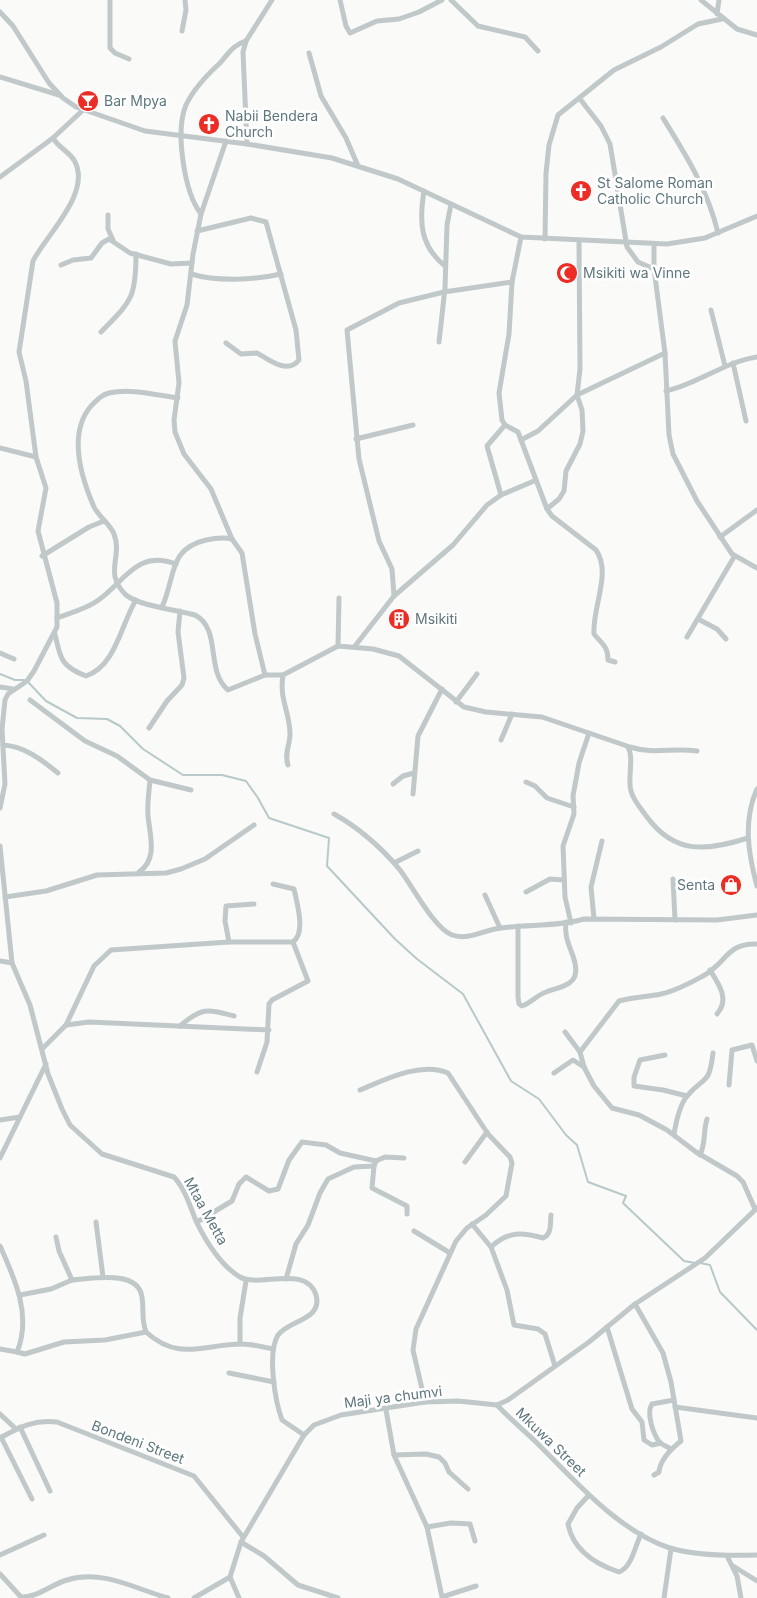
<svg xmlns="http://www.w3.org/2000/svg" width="757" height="1598" font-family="Inter,sans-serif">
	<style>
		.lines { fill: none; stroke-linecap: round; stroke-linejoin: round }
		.stream { stroke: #b7c9ca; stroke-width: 2 }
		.minor { stroke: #c0c8ca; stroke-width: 5 }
		.labels { text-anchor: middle; stroke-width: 5; stroke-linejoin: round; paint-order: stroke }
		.poi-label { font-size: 14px; fill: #5e777e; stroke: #fff; text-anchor: start }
		.street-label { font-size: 14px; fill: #5e777e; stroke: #fff }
	</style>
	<rect width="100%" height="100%" fill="#fafaf8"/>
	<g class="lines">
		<!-- stream -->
		<g class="stream">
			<polyline points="0,674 15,680 24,680"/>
			<polyline points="28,682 46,701 77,718 107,719 120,726 143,749 183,775 222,775 246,781 258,798 269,818 329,838 327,866 395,939 417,959 463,994 511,1081 539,1099 566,1135 577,1145 588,1182 626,1196 623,1203 684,1261 695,1263"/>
			<polyline points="700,1263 710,1265 720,1292 757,1330"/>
		</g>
		<!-- minor -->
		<g class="minor">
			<polyline points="110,0 110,48 115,53 129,59"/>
			<polyline points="340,0 346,26 350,33 377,21 399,19 419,12 442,0"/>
			<polyline points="451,0 478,26 525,37 538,51"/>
			<polyline points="701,0 737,29 757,35"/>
			<polyline points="0,12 13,26 49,83 63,98 76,107 145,131 247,144 332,158 398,179 521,237 667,244 705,238 757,216"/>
			<polyline points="717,14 719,0"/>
			<polyline points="182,31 186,10 185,0"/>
			<polyline points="309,53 321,96 346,138 358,166"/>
			<polyline points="0,77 59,95"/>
			<polyline points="580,99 601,126 610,144 627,247 638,262 654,269"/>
			<path d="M663 118C686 155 708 190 718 233"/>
			<path d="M226 141 201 214 193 254 187 305 175 341 179 383 174 420 175 432 184 454 211 489 232 539 242 553 255 634 265 675H283L338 646 373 649 399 656 464 707 486 712 542 717 627 746C635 756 627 778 631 791 633 800 642 810 647 817 675 855 707 851 748 838"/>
			<polyline points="247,144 243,52 246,41 272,0"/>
			<polyline points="0,177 53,138 83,110"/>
			<path d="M424 191C419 222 420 246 445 266"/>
			<path d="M201 214C184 192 175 131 186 105 193 90 208 74 220 63 229 53 233 45 246 41"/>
			<polyline points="108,215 108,229 113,240"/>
			<path d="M197 231 251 218 266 222 296 330 299 360C287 375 268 359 257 353L241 354 226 343"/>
			<path d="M521 237 512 282 509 334 499 393 502 420 505 425 518 432 547 509 552 516 596 550C612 573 592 608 594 634 602 644 608 646 608 660L615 662"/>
			<polyline points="545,239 546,173 549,145 558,115 614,70 661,47 698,24 722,19"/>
			<polyline points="654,245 654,269 665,353 669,435 673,454 697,501 732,554 757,568"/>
			<polyline points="61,265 73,260 91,258 102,243 109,239 130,253 171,264 192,263"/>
			<path d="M191 274C218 282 254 280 281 274"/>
			<polyline points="711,310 725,366"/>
			<path d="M101 332C131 301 136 299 136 254"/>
			<polyline points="439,342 445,288 447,225 451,204"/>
			<polyline points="733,363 746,421"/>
			<path d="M666 391C698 384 724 362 757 357"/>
			<path d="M178 398C156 395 130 388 109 393 101 395 97 400 91 406 68 433 81 477 94 507 99 517 110 524 114 534 123 557 103 573 126 595 139 606 178 610 195 615 222 629 205 671 228 690L265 675"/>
			<polyline points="356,439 413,425"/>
			<polyline points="521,440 538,431 577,395 665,353"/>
			<polyline points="0,448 36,457"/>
			<polyline points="501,495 487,446 505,425"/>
			<polyline points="547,509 559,499 564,491 566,471 580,444 583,431 582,410 577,395 580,369 579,240"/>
			<polyline points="720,537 757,510"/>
			<polyline points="42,556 89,527 104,521"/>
			<polyline points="394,596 392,569 379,541 359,459 347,330 399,303 444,292 512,282"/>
			<path d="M162 607C176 576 168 549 206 540 216 538 223 537 232 539"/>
			<path d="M57 618C70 613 86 609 97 601 125 582 136 549 176 564"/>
			<polyline points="698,619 717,629 726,639"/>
			<path d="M55 634C60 659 62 667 86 676 116 666 121 624 136 600"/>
			<polyline points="687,637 734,557"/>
			<polyline points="338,646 339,598"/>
			<polyline points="355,646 394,596 453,545 487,505 501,495 534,481"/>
			<polyline points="0,653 14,659"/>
			<path d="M283 675C279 700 290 712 290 734 290 745 284 753 288 765"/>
			<polyline points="0,687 13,689"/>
			<polyline points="30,700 85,741 117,756 150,780 191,790"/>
			<polyline points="456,702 477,674"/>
			<polyline points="149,728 167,701 182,685 184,678 178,632 180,611"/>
			<polyline points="501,740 512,714"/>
			<path d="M3 745C24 746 42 760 58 773"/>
			<path d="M630 747C655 755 672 747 697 751"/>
			<polyline points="526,782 535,786 547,798 574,807"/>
			<polyline points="393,784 403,776 414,773"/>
			<path d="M757 789C743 820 748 853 757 886"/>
			<polyline points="413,794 418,736 442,689"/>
			<path d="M0 808 5 784 2 729 5 700 8 694 27 681 34 671 57 627V603L38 531 46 488 36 457 26 381 19 352 33 261C46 235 93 192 74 160 68 151 58 147 53 138"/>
			<path d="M334 814C358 827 383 849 400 870 413 887 434 928 452 935 468 941 486 929 501 928 528 924 557 927 584 919L717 920 757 915"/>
			<path d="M0 846 12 963 30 1005 48 1074 62 1109 70 1125 102 1154 174 1177C185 1189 190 1206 196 1221 205 1240 221 1266 240 1277 259 1288 306 1264 316 1295 323 1320 289 1320 278 1335 267 1353 275 1401 282 1420L304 1435"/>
			<polyline points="394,863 418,851"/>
			<path d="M139 872C158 859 150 836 148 816 147 804 149 792 150 780"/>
			<polyline points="673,879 675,920"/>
			<polyline points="526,892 550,879 564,880"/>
			<polyline points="485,895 500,928"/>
			<polyline points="5,897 46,891 97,875 166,873 181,869 205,859 254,825"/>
			<polyline points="594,919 591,887 602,841"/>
			<polyline points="571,923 565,897 563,846 574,814 573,796 579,763 589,733"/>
			<path d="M518 926V997L519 1004 522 1006C531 1003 537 995 546 992 565 985 583 985 573 956 569 945 564 935 566 922"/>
			<polyline points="229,942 225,921 226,906 254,904"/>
			<polyline points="0,961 12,963"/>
			<path d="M710 970C719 984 730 1000 717 1014"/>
			<polyline points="66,1025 94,966 111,950 229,942 293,942"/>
			<path d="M180 1026C202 1007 207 1009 234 1016"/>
			<polyline points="565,1032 580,1052"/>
			<polyline points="42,1049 66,1025 89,1022 269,1030"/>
			<polyline points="665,1055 640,1060 634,1077 634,1086 663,1090 687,1096"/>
			<path d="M257 1072 267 1042 269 1004 272 1000 308 981 293 942C306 933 297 903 294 889L273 884"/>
			<polyline points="554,1073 573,1060 584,1067"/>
			<polyline points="729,1085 732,1050 752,1045 757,1061"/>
			<path d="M360 1090C384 1080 421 1061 448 1073L488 1134 510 1157 512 1163 506 1196 486 1215 467 1228 456 1241 416 1329 413 1350 425 1402"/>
			<polyline points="0,1120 20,1117"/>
			<path d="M674 1134C676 1122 679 1106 687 1096 705 1075 709 1086 713 1053"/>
			<path d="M700 1155C706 1143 703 1131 707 1119"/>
			<polyline points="0,1158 46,1064"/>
			<polyline points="465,1162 487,1132"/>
			<polyline points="374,1166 372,1188 407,1206 407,1214"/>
			<path d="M755 1209 743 1182 737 1176 696 1152 667 1130 639 1115 612 1108 594 1086 584 1067 580 1052 619 1001C633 997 647 997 661 994 676 991 690 983 703 976 727 963 726 943 757 944"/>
			<path d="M551 1215C550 1224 552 1234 543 1238 522 1232 508 1231 491 1247L507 1290 514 1325 538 1329 545 1334 555 1366"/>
			<polyline points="96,1222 103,1277"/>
			<polyline points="197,1222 232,1201 239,1184 246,1177 269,1191 278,1189 289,1160 302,1142 326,1145 340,1153 376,1161 385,1157 404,1158"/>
			<polyline points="472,1224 491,1247"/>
			<polyline points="414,1231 450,1253"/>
			<path d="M56 1237 59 1251 72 1280C91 1279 138 1269 142 1297 144 1310 141 1319 146 1332"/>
			<path d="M0 1246C15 1279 32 1316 17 1352L25 1354 64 1342 105 1340 146 1332C179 1362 204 1344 242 1344 252 1344 263 1347 273 1349"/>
			<polyline points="286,1279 296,1244 308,1225 320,1193 328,1179 354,1167 374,1166 376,1161"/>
			<polyline points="20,1295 51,1289 72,1280"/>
			<path d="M635 1304 663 1353 671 1382 681 1441C671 1449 660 1460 659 1472L654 1475"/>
			<polyline points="607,1327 632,1409 642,1422 644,1440 652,1445 661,1443"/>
			<polyline points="240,1344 240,1318 246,1281"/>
			<polyline points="0,1349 17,1352"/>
			<polyline points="229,1373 274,1382"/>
			<path d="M497 1405C511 1420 527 1433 541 1447 577 1483 620 1532 670 1548 697 1556 729 1556 757 1555"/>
			<polyline points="675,1407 757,1418"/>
			<polyline points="386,1410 394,1455 427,1527 451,1523 470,1524 475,1541"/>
			<polyline points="0,1414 16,1429"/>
			<polyline points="20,1427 50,1491"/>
			<polyline points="1,1437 32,1499"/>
			<path d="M0 1438C19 1427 35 1419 57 1422L194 1476 243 1537"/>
			<path d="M671 1449C668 1447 663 1445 660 1443 653 1434 646 1413 652 1404L674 1400"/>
			<polyline points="394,1455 426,1454 439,1457 445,1463 449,1472 468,1489"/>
			<path d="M589 1495 577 1508 568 1524C573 1550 595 1564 619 1572 632 1567 635 1546 641 1534"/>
			<polyline points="427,1527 442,1597 476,1586"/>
			<polyline points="241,1542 264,1556 298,1585 338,1598"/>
			<polyline points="0,1555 44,1535"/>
			<polyline points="727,1556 737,1576 741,1598"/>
			<polyline points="733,1566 757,1581"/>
			<path d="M0 1574 21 1597C37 1598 52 1584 67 1580 103 1569 135 1589 168 1598"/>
			<polyline points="194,1598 230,1577"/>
			<polyline points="239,1598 230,1577 241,1542 304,1435 314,1425 341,1415 425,1402 458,1401 497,1405 508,1400 589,1342 635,1304 705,1258 757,1208"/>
			<polyline points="664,1598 671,1549"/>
		</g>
	</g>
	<!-- icons -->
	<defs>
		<g id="bar-disc" transform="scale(1.125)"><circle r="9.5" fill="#ec2d26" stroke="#fff"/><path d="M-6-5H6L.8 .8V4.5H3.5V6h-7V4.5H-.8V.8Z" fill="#fff"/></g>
		<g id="church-disc" transform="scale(1.125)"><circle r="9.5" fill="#ec2d26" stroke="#fff"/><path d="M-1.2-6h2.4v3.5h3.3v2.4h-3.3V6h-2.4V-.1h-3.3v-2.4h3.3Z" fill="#fff"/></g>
		<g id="mosque-disc" transform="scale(1.125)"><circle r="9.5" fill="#ec2d26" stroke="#fff"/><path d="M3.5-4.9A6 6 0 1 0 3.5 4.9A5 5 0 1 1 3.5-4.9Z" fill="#fff"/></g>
		<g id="building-disc" transform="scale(1.125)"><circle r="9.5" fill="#ec2d26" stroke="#fff"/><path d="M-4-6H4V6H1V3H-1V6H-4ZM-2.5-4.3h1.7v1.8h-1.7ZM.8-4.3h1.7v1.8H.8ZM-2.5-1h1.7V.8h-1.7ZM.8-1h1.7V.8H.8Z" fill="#fff"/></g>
		<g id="shop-disc" transform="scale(1.125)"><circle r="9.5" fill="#ec2d26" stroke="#fff"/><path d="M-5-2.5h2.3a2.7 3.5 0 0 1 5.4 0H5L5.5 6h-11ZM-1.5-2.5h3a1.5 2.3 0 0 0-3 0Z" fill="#fff"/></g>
	</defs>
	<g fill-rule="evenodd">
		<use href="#bar-disc" x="88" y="101"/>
		<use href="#church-disc" x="209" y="124"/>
		<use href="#church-disc" x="581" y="191"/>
		<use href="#mosque-disc" x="567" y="273"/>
		<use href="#building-disc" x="399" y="619"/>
		<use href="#shop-disc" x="731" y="885"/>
	</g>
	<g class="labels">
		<!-- poi labels -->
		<g class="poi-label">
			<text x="104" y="106">Bar Mpya</text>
			<text x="225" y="121">Nabii Bendera<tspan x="225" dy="16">Church</tspan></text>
			<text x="597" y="188">St Salome Roman<tspan x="597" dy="16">Catholic Church</tspan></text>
			<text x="583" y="278">Msikiti wa Vinne</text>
			<text x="415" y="624">Msikiti</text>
			<text x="715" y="890" text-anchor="end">Senta</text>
		</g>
		<!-- street labels -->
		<g class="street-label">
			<text transform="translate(206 1211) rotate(61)" y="5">Mtaa Metta</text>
			<text transform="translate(393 1397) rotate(-7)" y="5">Maji ya chumvi</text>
			<text transform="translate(138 1442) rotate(21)" y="5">Bondeni Street</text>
			<text transform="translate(551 1442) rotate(44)" y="5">Mkuwa Street</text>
		</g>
	</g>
</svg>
